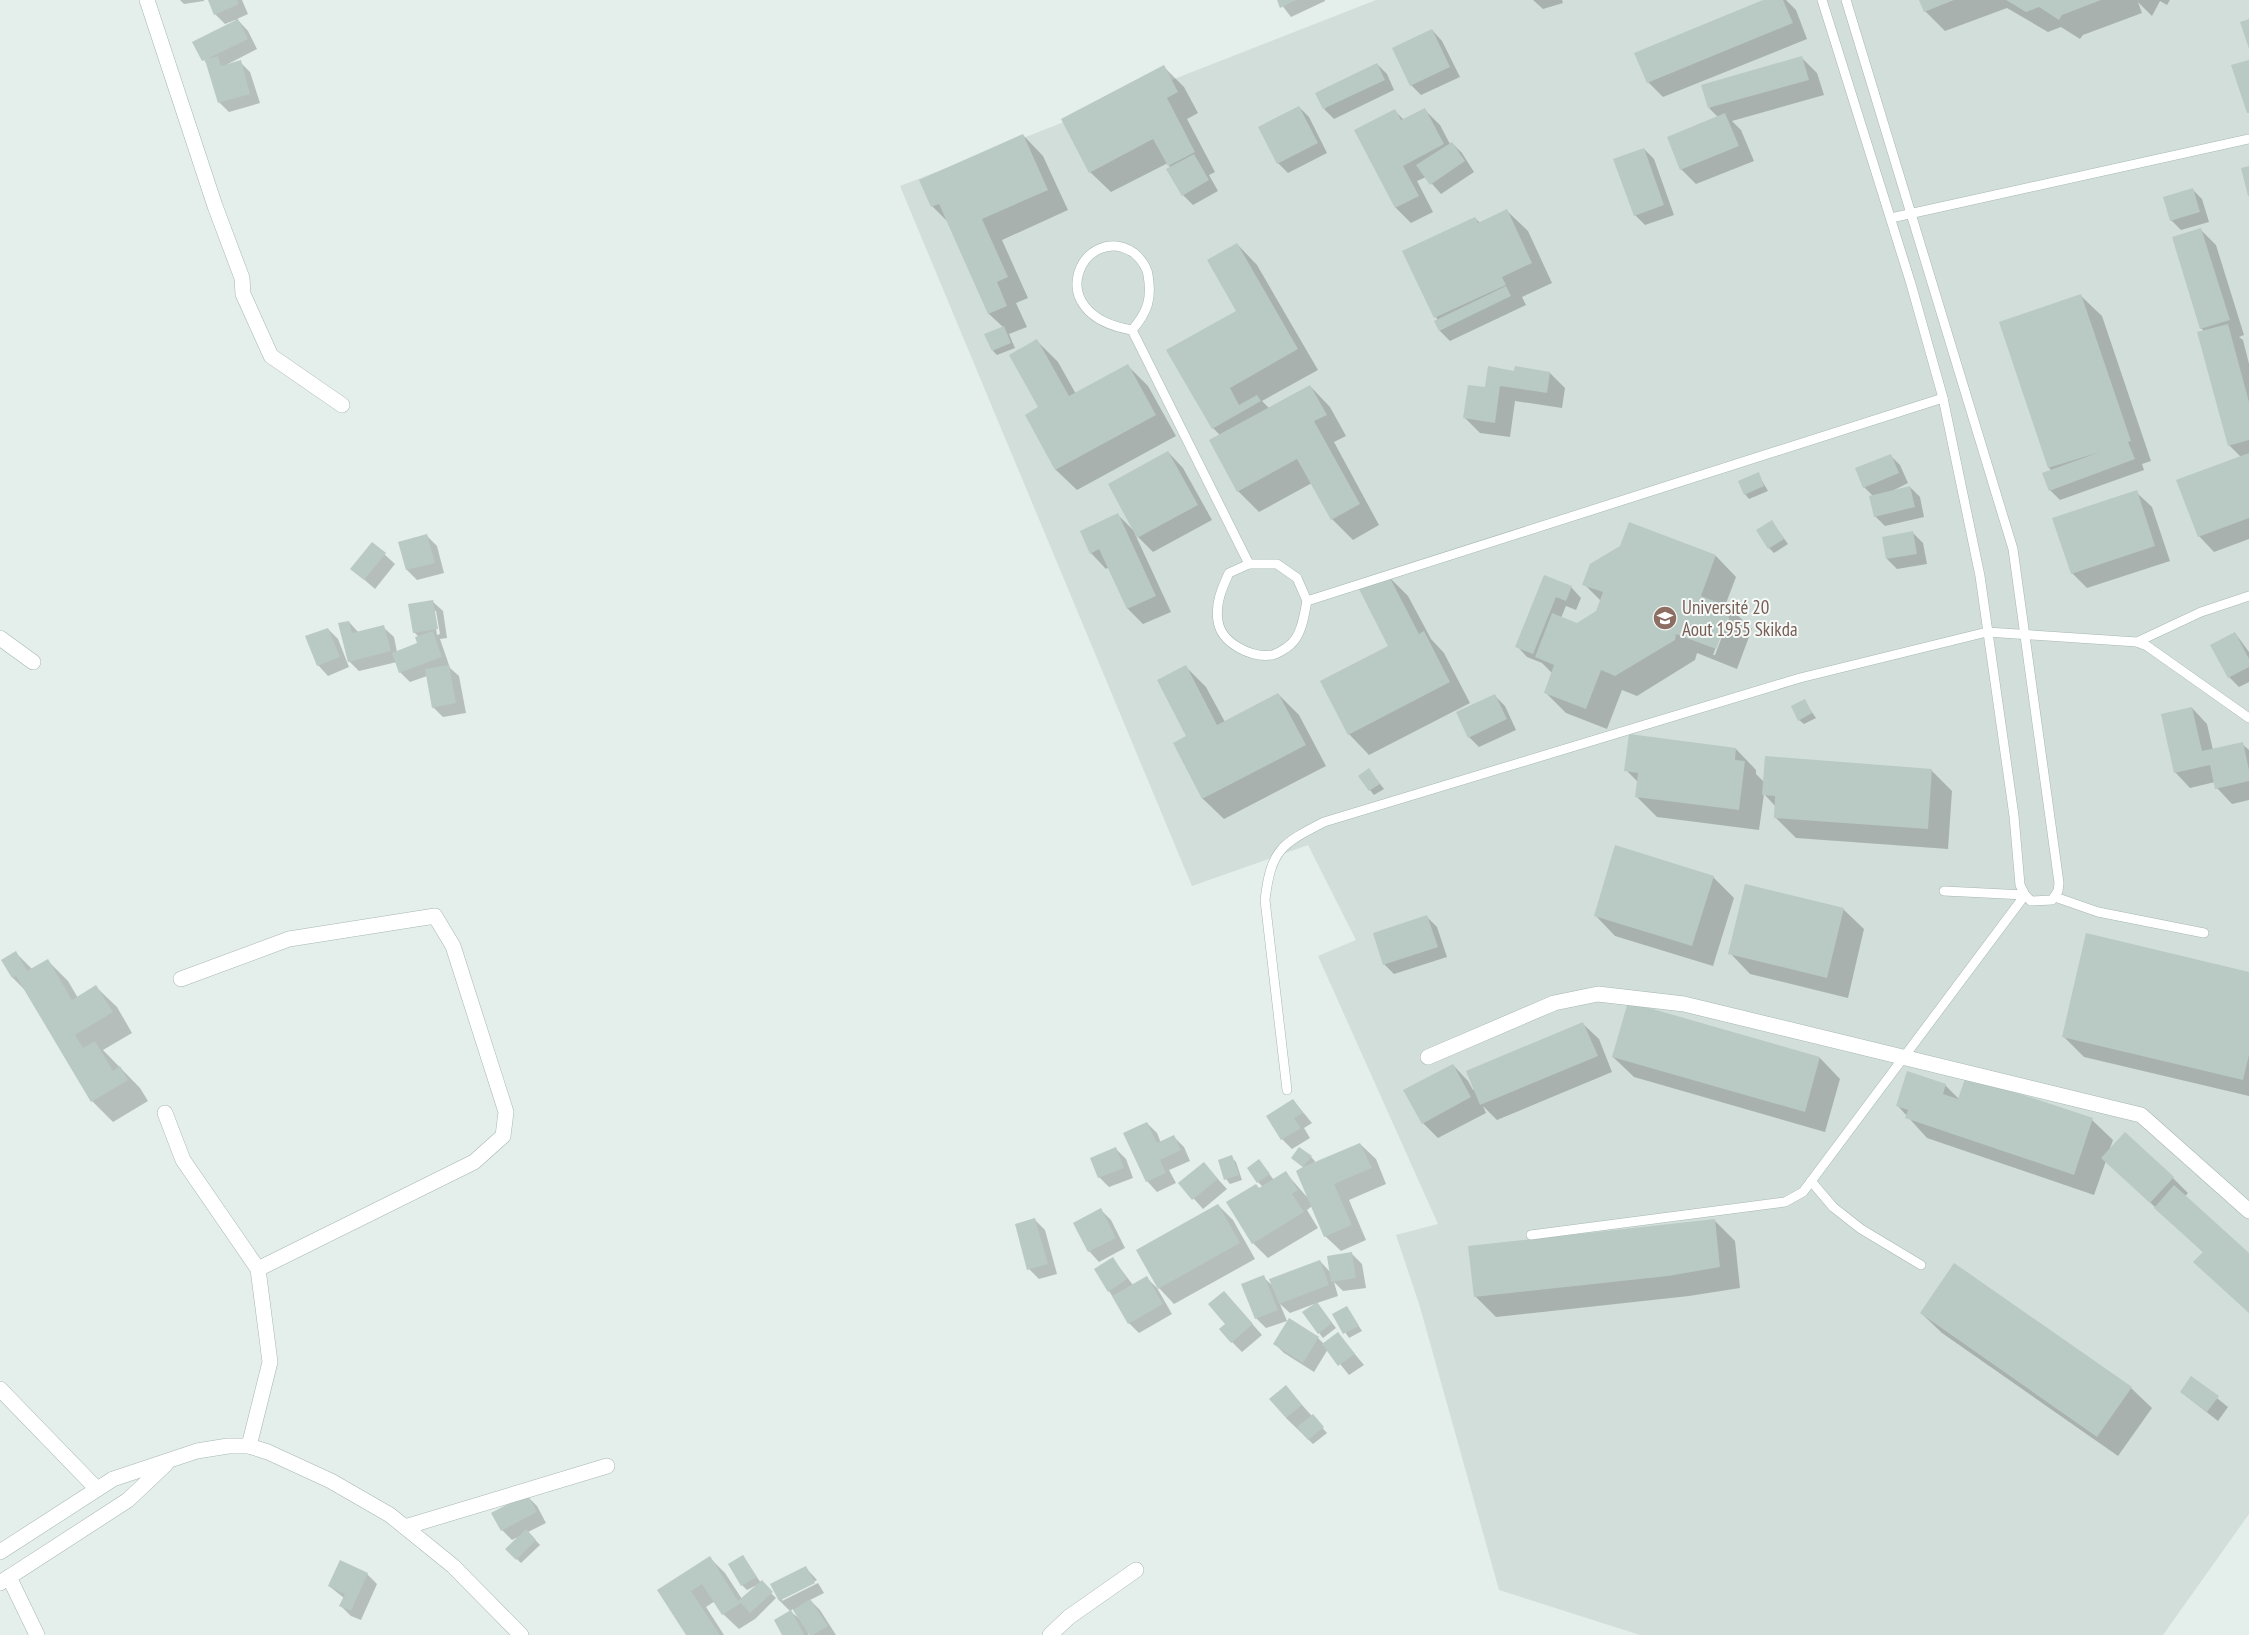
<svg xmlns="http://www.w3.org/2000/svg" width="2249" height="1635" font-family="'PT Sans Narrow',sans-serif">
	<style>
		.built { fill: #d2ded9 }
		.shadow { fill: #0003; fill-rule: evenodd }
		.building { fill: #b9c9c3 }
		.lines { fill: none; stroke-linecap: round; stroke-linejoin: round }
		.service-casing { stroke: #a6b7b2; stroke-width: 10 }
		.minor-casing { stroke: #a6b7b2; stroke-width: 16 }
		.service { stroke: #fff; stroke-width: 9 }
		.minor { stroke: #fff; stroke-width: 15 }
		.labels { text-anchor: middle; stroke-width: 4; stroke-linejoin: round; paint-order: stroke }
		.education-label { font-size: 19px; fill: #785e54; stroke: #f5faf8; text-anchor: start }
	</style>
	<rect width="100%" height="100%" fill="#e4eeea"/>
	<!-- built -->
	<polygon class="built" points="1376,0 2249,0 2249,1514 2163,1635 1640,1635 1499,1590 1420,1307 1396,1235 1438,1224 1318,956 1356,940 1308,845 1192,886 900,186"/>
	<!-- shadow -->
	<g class="shadow">
		<polygon points="180,0 204,0 204,1 184,4"/>
		<polygon points="209,0 242,0 248,14 237,19 248,31 257,49 226,65 240,62 250,72 260,103 229,112 219,102 208,66 194,43 236,21 235,20 225,24 215,14"/>
		<polygon points="1278,0 1325,0 1325,1 1291,17"/>
		<polygon points="1533,0 1562,0 1563,3 1543,9"/>
		<polygon points="1767,0 1786,0 1796,10 1807,39 1663,97 1648,82"/>
		<polygon points="1920,0 2170,0 2167,5 2160,1 2152,16 2138,2 2142,13 2083,35 2080,39 2061,27 2048,32 2007,8 1945,31 1925,11"/>
		<polygon points="1432,30 1442,41 1460,77 1421,95 1411,85"/>
		<polygon points="1802,58 1817,73 1824,95 1732,121 1741,130 1754,161 1696,184 1681,169 1718,117 1709,108"/>
		<polygon points="1377,64 1387,74 1394,90 1334,119 1324,109"/>
		<polygon points="1163,66 1184,87 1198,113 1187,119 1215,172 1209,175 1218,191 1193,205 1183,195 1168,163 1111,192 1090,172"/>
		<polygon points="1299,107 1309,117 1327,153 1288,173 1278,163"/>
		<polygon points="1425,110 1440,125 1450,144 1452,143 1462,153 1474,172 1441,194 1426,177 1417,181 1433,212 1411,223 1396,208 1356,131 1395,111 1404,120"/>
		<polygon points="1023,135 1043,156 1068,210 1002,240 1028,298 1016,303 1027,327 1009,334 1015,348 997,355 993,351 1003,327 989,314 948,222 932,206"/>
		<polygon points="1644,149 1654,159 1674,215 1645,225 1635,215"/>
		<polygon points="2192,189 2202,199 2209,222 2181,230 2171,220"/>
		<polygon points="1507,211 1528,231 1552,283 1522,297 1526,305 1450,341 1440,331 1436,322 1438,321 1404,252 1475,218 1480,223"/>
		<polygon points="2201,230 2216,245 2244,335 2239,337 2243,340 2249,364 2249,539 2214,552 2199,536 2241,457 2229,445 2204,331 2201,328"/>
		<polygon points="1237,244 1257,265 1318,370 1262,401 1269,408 1310,386 1330,407 1346,436 1334,442 1379,525 1353,540 1332,519 1312,483 1259,512 1238,491 1220,435 1213,428 1238,311"/>
		<polygon points="2081,296 2102,316 2151,461 2142,464 2144,470 2060,500 2050,490 2052,471 2049,468 2000,323"/>
		<polygon points="1037,341 1058,362 1076,394 1128,366 1148,386 1176,436 1077,490 1056,470 1026,415 1040,408"/>
		<polygon points="1515,372 1550,373 1565,388 1562,408 1515,401 1510,437 1480,433 1464,417 1486,389"/>
		<polygon points="1168,452 1183,468 1212,520 1153,552 1135,534 1171,612 1143,624 1128,609 1109,567 1106,569 1091,553 1118,515 1134,531"/>
		<polygon points="1890,455 1900,465 1908,483 1890,492 1910,487 1920,497 1924,517 1885,526 1875,516 1873,496 1864,487"/>
		<polygon points="1758,474 1768,491 1749,499 1745,494"/>
		<polygon points="2136,492 2152,507 2170,561 2087,588 2072,573"/>
		<polygon points="1772,522 1788,544 1774,553 1769,548"/>
		<polygon points="1913,533 1923,543 1927,564 1897,569 1887,559 1883,538"/>
		<polygon points="427,536 437,546 444,573 417,580 407,570 400,543"/>
		<polygon points="372,543 395,564 375,589 352,569"/>
		<path d="M1716 556 1736 577 1725 606 1731 609 1752 629 1737 669 1697 653 1695 660 1637 696 1622 690 1607 729 1566 713 1545 692 1552 673 1542 663 1527 657 1517 646 1545 577 1571 587 1581 598 1576 610 1566 606 1561 618 1577 624 1597 612 1601 601 1584 584ZM1727 618H1729L1715 655H1713Z"/>
		<polygon points="1388,576 1408,596 1431,639 1444,653 1470,703 1369,755 1349,734 1390,646"/>
		<path d="M432 601 443 611 447 638 440 639 450 668 459 676 466 713 443 717 433 707 427 676 410 682 400 672 397 662 359 671 349 661V622L359 633 383 627 394 637 397 652 419 644V637L414 632ZM433 611H436L440 634 437 635Z"/>
		<polygon points="328,629 338,639 349,667 328,676 318,665"/>
		<polygon points="2235,633 2249,652 2249,682 2239,687 2229,677"/>
		<polygon points="1185,666 1206,687 1225,722 1278,694 1299,715 1326,766 1224,819 1203,799 1175,743 1188,737"/>
		<polygon points="1495,696 1505,706 1516,730 1479,747 1469,737"/>
		<polygon points="1804,701 1816,718 1804,724 1799,720"/>
		<polygon points="2192,708 2207,724 2213,750 2242,744 2249,750 2249,800 2232,804 2217,788 2215,782 2190,788 2175,772"/>
		<polygon points="1736,749 1756,770 1756,774 1764,782 1931,770 1952,791 1948,849 1796,838 1775,817 1776,807 1764,794 1759,830 1657,817 1636,796 1638,782 1626,770"/>
		<polygon points="1369,770 1384,789 1374,795 1370,790"/>
		<polygon points="1713,877 1734,898 1713,966 1615,936 1595,915"/>
		<polygon points="1843,909 1864,929 1848,998 1750,974 1730,953"/>
		<polygon points="1427,917 1437,927 1447,957 1394,974 1384,964"/>
		<polygon points="16,953 32,969 47,960 68,981 78,998 96,987 117,1007 132,1033 103,1050 140,1088 148,1101 113,1122 92,1101 25,990 13,978 3,961"/>
		<polygon points="2249,973 2249,1096 2084,1057 2063,1036"/>
		<polygon points="1583,1024 1599,1039 1612,1072 1497,1120 1483,1106 1486,1113 1438,1138 1423,1123 1453,1065 1468,1081 1473,1090"/>
		<polygon points="1613,1057 1820,1058 1840,1079 1825,1132 1634,1077"/>
		<polygon points="1945,1085 1959,1099 2092,1120 2113,1140 2109,1151 2173,1178 2188,1193 2185,1196 2249,1254 2249,1312 2204,1253 2106,1161 2094,1195 1927,1138 1897,1105"/>
		<polygon points="1293,1100 1312,1123 1304,1128 1310,1138 1292,1149 1282,1139"/>
		<polygon points="1147,1123 1157,1133 1161,1143 1174,1137 1184,1147 1190,1161 1169,1170 1176,1183 1157,1192 1147,1181 1125,1133"/>
		<polygon points="1360,1144 1376,1159 1386,1184 1349,1200 1366,1240 1341,1251 1325,1236 1312,1206 1307,1210 1318,1228 1268,1258 1253,1243 1260,1189 1263,1187 1258,1182 1259,1161 1274,1180 1286,1173 1307,1197 1304,1168 1292,1158 1311,1157 1315,1161 1313,1164"/>
		<polygon points="1116,1149 1126,1159 1133,1178 1109,1187 1099,1177"/>
		<polygon points="1231,1157 1236,1162 1242,1180 1230,1184 1226,1179"/>
		<polygon points="1204,1164 1227,1189 1203,1209 1180,1183"/>
		<polygon points="1218,1205 1233,1220 1255,1259 1174,1304 1159,1288 1138,1250"/>
		<polygon points="1101,1210 1111,1220 1125,1248 1099,1262 1089,1251"/>
		<polygon points="1035,1220 1045,1230 1057,1274 1039,1279 1029,1269"/>
		<polygon points="1715,1221 1735,1241 1740,1288 1689,1296 1496,1317 1475,1296"/>
		<polygon points="1352,1254 1362,1264 1366,1288 1343,1291 1334,1282 1338,1296 1317,1303 1336,1328 1323,1338 1319,1333 1314,1304 1290,1313 1280,1304 1287,1321 1266,1328 1256,1318 1263,1277 1274,1287 1320,1261 1331,1273"/>
		<polygon points="1113,1259 1133,1285 1147,1278 1157,1288 1172,1314 1139,1333 1129,1323 1109,1291"/>
		<polygon points="1224,1292 1262,1335 1242,1352 1232,1342 1227,1324"/>
		<polygon points="1347,1308 1362,1331 1349,1338 1334,1315"/>
		<polygon points="1921,1313 2131,1388 2152,1408 2118,1456 1942,1333"/>
		<polygon points="1338,1334 1364,1365 1349,1375 1328,1349 1314,1372 1284,1353 1274,1343 1318,1338 1324,1344"/>
		<polygon points="2192,1378 2228,1407 2218,1421 2181,1392"/>
		<polygon points="1286,1387 1327,1433 1313,1444 1286,1418"/>
		<polygon points="527,1496 537,1506 546,1523 528,1532 540,1545 521,1563 507,1549 518,1537 512,1540 502,1530"/>
		<polygon points="743,1557 761,1583 776,1598 755,1619 739,1629 723,1614 715,1601 706,1607 724,1635 688,1635 659,1591 710,1558 725,1573 742,1599 759,1584 747,1590 742,1585"/>
		<polygon points="806,1568 817,1580 782,1598 782,1601 818,1583 824,1593 810,1600 820,1610 836,1635 810,1635 808,1633 808,1635 784,1635 791,1612 800,1619 793,1609 790,1611 780,1601 772,1585"/>
		<polygon points="367,1574 377,1584 361,1620 351,1616 341,1606 344,1598 329,1586"/>
	</g>
	<!-- building -->
	<g class="building">
		<polygon points="208,0 237,0 239,4 214,15"/>
		<polygon points="1277,0 1296,0 1280,8"/>
		<polygon points="1763,0 1783,0 1793,23 1647,83 1634,53"/>
		<polygon points="1919,0 1954,0 1924,12"/>
		<polygon points="2006,0 2101,0 2062,15 2059,20 2039,7 2026,12"/>
		<polygon points="238,19 248,39 207,59 218,56 221,66 241,60 250,94 218,103 205,60 202,61 192,42"/>
		<polygon points="2249,19 2249,49 2240,22"/>
		<polygon points="1432,29 1450,67 1410,86 1392,48"/>
		<polygon points="1802,56 1809,80 1708,108 1701,85"/>
		<polygon points="2249,60 2249,113 2247,113 2231,65"/>
		<polygon points="1377,63 1385,80 1323,109 1315,93"/>
		<polygon points="1164,65 1178,92 1167,98 1195,152 1168,166 1153,139 1089,173 1061,119"/>
		<polygon points="1299,106 1318,143 1277,164 1258,127"/>
		<polygon points="1425,108 1444,144 1403,166 1419,196 1395,208 1354,130 1395,109 1401,120"/>
		<polygon points="1725,113 1739,146 1680,170 1667,137"/>
		<polygon points="1023,134 1048,190 982,219 1008,277 997,282 1007,306 988,314 939,204 931,207 919,180"/>
		<polygon points="1452,142 1465,161 1430,185 1416,165"/>
		<polygon points="1644,148 1664,205 1634,216 1613,159"/>
		<polygon points="1194,154 1209,180 1182,196 1166,169"/>
		<polygon points="2249,166 2249,196 2248,196 2241,168"/>
		<polygon points="2193,188 2200,212 2170,221 2163,197"/>
		<polygon points="1507,209 1532,263 1502,277 1506,285 1434,318 1402,251 1475,217 1478,223"/>
		<polygon points="2201,228 2230,320 2200,329 2172,237"/>
		<polygon points="1237,243 1298,349 1230,388 1239,405 1257,395 1261,401 1212,429 1166,350 1236,311 1207,260"/>
		<polygon points="1506,286 1511,296 1439,331 1434,321"/>
		<polygon points="2081,294 2131,441 2128,442 2135,459 2049,491 2042,473 2100,452 2048,468 1999,322"/>
		<polygon points="2228,324 2249,402 2249,440 2228,446 2197,332"/>
		<polygon points="1004,326 1011,343 992,351 984,334"/>
		<polygon points="1037,339 1069,396 1128,364 1156,415 1055,470 1025,415 1038,407 1009,355"/>
		<polygon points="1488,366 1514,371 1515,366 1550,372 1547,393 1500,386 1495,423 1463,418 1468,385 1485,387"/>
		<polygon points="1310,385 1327,415 1314,421 1360,504 1331,520 1297,459 1237,492 1209,440"/>
		<polygon points="1168,451 1198,505 1137,538 1108,484"/>
		<polygon points="2249,453 2249,518 2198,537 2176,480"/>
		<polygon points="1891,454 1899,473 1863,488 1855,468"/>
		<polygon points="1759,472 1764,486 1744,495 1738,481"/>
		<polygon points="1910,486 1915,507 1874,517 1869,496"/>
		<polygon points="2137,490 2155,546 2071,574 2052,518"/>
		<polygon points="1118,513 1156,596 1127,609 1099,549 1090,554 1080,531"/>
		<polygon points="1772,520 1784,539 1768,549 1756,530"/>
		<polygon points="1629,522 1716,555 1701,596 1732,608 1716,649 1676,634 1675,640 1615,676 1601,670 1586,709 1544,693 1554,665 1535,657 1552,613 1577,623 1596,611 1603,592 1582,585 1590,564 1620,546"/>
		<polygon points="1913,531 1917,554 1886,559 1882,537"/>
		<polygon points="427,534 435,563 406,570 398,542"/>
		<polygon points="372,542 386,553 364,580 350,569"/>
		<polygon points="1388,574 1419,634 1424,631 1450,682 1348,735 1320,681 1388,646 1359,589"/>
		<polygon points="1544,575 1572,586 1566,601 1556,597 1533,654 1515,647"/>
		<polygon points="433,600 438,629 413,633 408,604"/>
		<polygon points="349,621 352,633 384,625 391,651 348,662 338,623"/>
		<polygon points="328,628 340,657 317,666 305,636"/>
		<polygon points="433,631 442,657 399,673 392,653 417,643 415,637"/>
		<polygon points="2235,632 2249,659 2249,667 2228,678 2210,645"/>
		<polygon points="449,665 456,703 432,708 425,669"/>
		<polygon points="1186,665 1217,725 1278,693 1306,745 1202,799 1173,743 1186,736 1157,680"/>
		<polygon points="1495,694 1507,719 1468,738 1456,712"/>
		<polygon points="1805,699 1812,713 1798,721 1791,706"/>
		<polygon points="2192,707 2202,751 2243,742 2249,770 2249,781 2215,789 2210,765 2174,773 2161,714"/>
		<polygon points="1629,734 1736,748 1735,760 1745,761 1739,810 1635,797 1638,773 1624,771"/>
		<polygon points="1765,756 1932,769 1928,829 1774,818 1775,796 1762,795"/>
		<polygon points="1369,768 1380,784 1369,791 1358,776"/>
		<polygon points="1615,845 1714,876 1692,946 1594,916"/>
		<polygon points="1745,884 1844,908 1827,978 1728,954"/>
		<polygon points="1427,915 1438,947 1383,965 1373,933"/>
		<polygon points="2086,933 2249,972 2249,1055 2243,1080 2062,1037"/>
		<polygon points="16,951 27,971 48,959 72,1000 96,985 113,1012 75,1035 83,1048 95,1041 113,1071 120,1066 128,1080 91,1102 16,976 12,978 1,960"/>
		<polygon points="1628,1002 1820,1057 1805,1112 1612,1057"/>
		<polygon points="1583,1022 1598,1056 1480,1105 1466,1071"/>
		<polygon points="1453,1064 1471,1097 1422,1124 1403,1090"/>
		<polygon points="1907,1071 1946,1084 1943,1094 1958,1099 1966,1076 2093,1118 2074,1175 1905,1118 1908,1110 1896,1106"/>
		<polygon points="1293,1099 1303,1113 1294,1118 1301,1128 1281,1140 1266,1116"/>
		<polygon points="1147,1122 1157,1143 1174,1135 1181,1150 1160,1160 1166,1173 1146,1182 1123,1133"/>
		<polygon points="2125,1132 2174,1177 2150,1203 2101,1158"/>
		<polygon points="1360,1143 1372,1168 1334,1184 1352,1225 1324,1237 1296,1171 1303,1167 1291,1158 1299,1147 1312,1156 1303,1167"/>
		<polygon points="1116,1147 1124,1168 1098,1178 1090,1158"/>
		<polygon points="1232,1155 1239,1175 1224,1180 1218,1160"/>
		<polygon points="1259,1159 1270,1174 1257,1183 1247,1168"/>
		<polygon points="1204,1162 1218,1179 1192,1200 1178,1183"/>
		<polygon points="1286,1171 1298,1190 1292,1194 1304,1212 1252,1244 1226,1202 1256,1184 1259,1188"/>
		<polygon points="2174,1185 2249,1253 2249,1313 2193,1262 2203,1252 2154,1208"/>
		<polygon points="1218,1204 1240,1243 1158,1289 1136,1250"/>
		<polygon points="1101,1208 1116,1238 1088,1252 1073,1223"/>
		<polygon points="1035,1218 1048,1264 1027,1270 1015,1224"/>
		<polygon points="1715,1219 1720,1267 1668,1276 1474,1297 1468,1246"/>
		<polygon points="1352,1252 1356,1278 1331,1282 1327,1256"/>
		<polygon points="1113,1257 1127,1279 1108,1292 1094,1269"/>
		<polygon points="1320,1260 1329,1285 1279,1304 1269,1279"/>
		<polygon points="1954,1263 2132,1387 2097,1437 1920,1313"/>
		<polygon points="1264,1275 1278,1310 1255,1319 1241,1284"/>
		<polygon points="1147,1276 1163,1304 1128,1324 1112,1296"/>
		<polygon points="1224,1291 1253,1324 1231,1343 1219,1329 1225,1324 1208,1304"/>
		<polygon points="1317,1302 1332,1323 1318,1334 1302,1312"/>
		<polygon points="1347,1306 1359,1326 1343,1334 1332,1314"/>
		<polygon points="1289,1318 1319,1337 1303,1363 1273,1344"/>
		<polygon points="1338,1332 1355,1354 1338,1366 1322,1344"/>
		<polygon points="2191,1376 2219,1396 2207,1412 2180,1392"/>
		<polygon points="1286,1385 1302,1405 1286,1418 1269,1399"/>
		<polygon points="1313,1414 1324,1427 1308,1440 1297,1427"/>
		<polygon points="527,1494 537,1512 501,1531 491,1513"/>
		<polygon points="526,1529 536,1540 516,1560 505,1549"/>
		<polygon points="743,1555 757,1577 741,1586 728,1564"/>
		<polygon points="710,1556 738,1601 762,1580 773,1592 750,1613 741,1603 722,1615 702,1584 691,1591 720,1635 686,1635 657,1590"/>
		<polygon points="340,1560 368,1573 351,1611 339,1606 345,1594 328,1586"/>
		<polygon points="806,1566 815,1583 779,1601 770,1584"/>
		<polygon points="810,1599 828,1626 813,1635 809,1635 793,1610"/>
		<polygon points="791,1610 804,1634 803,1635 782,1635 774,1620"/>
	</g>
	<g class="lines">
		<!-- service casing -->
		<g class="service-casing">
			<g id="service">
				<polyline points="1822,0 1911,284 1943,398 1980,576 2014,816 2020,885 2025,895 2031,901 2052,900 2058,891 2059,883 2013,549 1846,0"/>
				<polyline points="1891,218 2249,139"/>
				<path d="M1132 330C1148 312 1152 298 1148 275 1147 267 1140 258 1134 253 1085 220 1036 314 1132 330L1249 564"/>
				<path d="M1307 601 1297 578 1277 564H1249L1229 573C1222 588 1215 604 1218 621 1221 643 1251 658 1272 655 1277 654 1287 648 1291 644 1302 634 1304 615 1307 601L1943 398"/>
				<polyline points="2137,642 2201,612 2249,596"/>
				<polyline points="1944,891 2025,895"/>
				<polyline points="2055,897 2098,912 2204,933"/>
				<path d="M1287 1090 1265 900C1271 850 1281 844 1324 822L1800 678 1987 632 2137 642 2147 646 2249 718"/>
				<polyline points="1811,1181 1833,1207 1861,1229 1921,1265"/>
				<polyline points="1531,1235 1785,1202 1803,1192 2025,895"/>
			</g>
		</g>
		<!-- minor casing -->
		<g class="minor-casing">
			<g id="minor">
				<polyline points="147,0 215,206 242,278 243,294 271,356 342,405"/>
				<polyline points="0,638 33,662"/>
				<polyline points="181,979 289,939 435,916 453,946 506,1112 503,1136 474,1162 258,1269"/>
				<polyline points="1428,1057 1554,1003 1598,994 1684,1004 2141,1115 2249,1211"/>
				<polyline points="165,1113 183,1160 258,1269 270,1362 249,1446"/>
				<polyline points="0,1389 97,1489"/>
				<polyline points="405,1527 607,1466"/>
				<polyline points="0,1552 113,1479 197,1451 228,1446 249,1446 268,1452 331,1481 390,1515 453,1566 521,1635"/>
				<polyline points="9,1577 37,1635"/>
				<polyline points="0,1583 128,1500 166,1464"/>
				<polyline points="1050,1635 1069,1617 1136,1570"/>
			</g>
		</g>
		<!-- service -->
		<use href="#service" class="service"/>
		<!-- minor -->
		<use href="#minor" class="minor"/>
	</g>
	<!-- icons -->
	<defs>
		<g id="university-disc" transform="scale(1.25)"><circle r="9.5" fill="#8d6e63" stroke="#f5faf8"/><path d="M0-5L7-2L0 1L-7-2ZM-4 1L0 2.5L4 1V4Q0 6-4 4Z" fill="#fff"/></g>
	</defs>
	<g fill-rule="evenodd">
		<use href="#university-disc" x="1665" y="618"/>
	</g>
	<g class="labels">
		<!-- education labels -->
		<g class="education-label">
			<text x="1682" y="614">Université 20<tspan x="1682" dy="22">Aout 1955 Skikda</tspan></text>
		</g>
	</g>
</svg>
